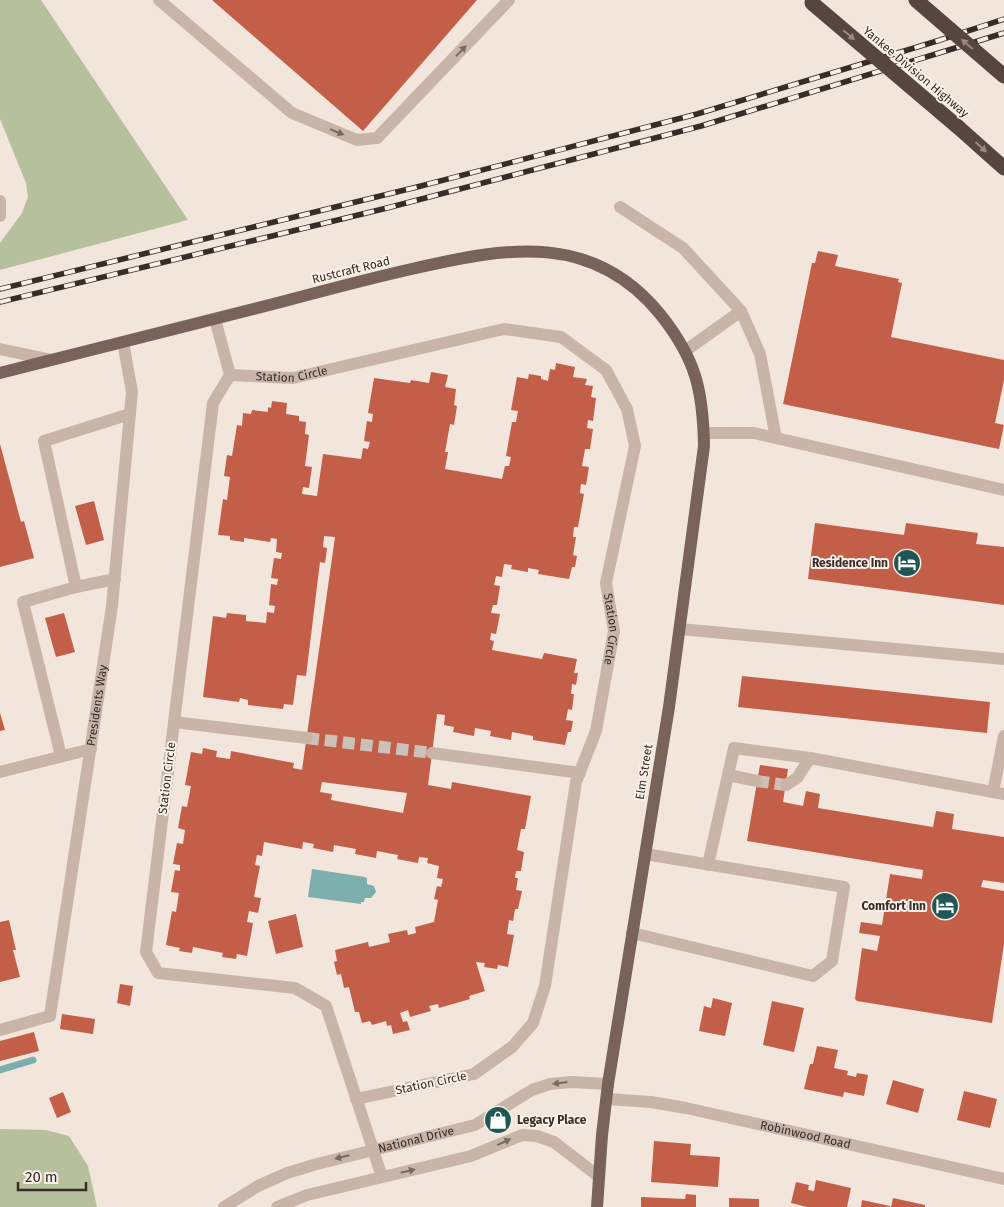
<svg xmlns="http://www.w3.org/2000/svg" width="1004" height="1207" font-family="'Fira Sans',sans-serif">
	<style>
		.green { fill: #b7c09c }
		.water { fill: #7caead }
		.lines { fill: none; stroke-linecap: round; stroke-linejoin: round }
		.stream { stroke: #7caead; stroke-width: 7 }
		.building { fill: #c35e48; fill-rule: evenodd }
		.minor-tunnel { stroke: #ccc1b8; stroke-width: 12; stroke-dasharray: 12 6; stroke-linecap: butt }
		.minor { stroke: #c9b5a8; stroke-width: 12 }
		.major { stroke: #78625a; stroke-width: 12 }
		.highway { stroke: #574540; stroke-width: 15 }
		.rail-casing { stroke: #362c28; stroke-width: 5.5 }
		.rail { stroke: #f9f0e8; stroke-width: 4; stroke-dasharray: 11; stroke-linecap: butt }
		.highway-bridge { stroke: #574540; stroke-width: 15 }
		.oneway { fill: #988983 }
		.oneway2 { fill: #786a62 }
		.labels { text-anchor: middle; stroke-width: 4; stroke-linejoin: round; paint-order: stroke }
		.street-label { font-size: 12px; fill: #362c28; stroke: #f9f0e8 }
		.poi-label { font-size: 12px; font-weight: bold; fill: #362c28; stroke: #f9f0e8; text-anchor: end }
	</style>
	<rect width="100%" height="100%" fill="#f2e6dc"/>
	<!-- green -->
	<g class="green">
		<polygon points="0,0 41,0 188,220 0,270 0,243 22,213 28,197 26,183 0,119"/>
		<polygon points="0,1129 46,1130 69,1136 88,1166 97,1207 0,1207"/>
	</g>
	<!-- water -->
	<polygon class="water" points="312,869 365,877 367,878 367,884 374,886 376,892 371,898 365,898 364,902 361,902 361,904 308,897"/>
	<g class="lines">
		<!-- stream -->
		<polyline class="stream" points="0,1070 33,1060"/>
	</g>
	<!-- building -->
	<g class="building">
		<polygon points="212,0 477,0 363,131"/>
		<polygon points="818,251 838,255 835,266 899,279 898,282 902,283 891,337 1004,360 1004,380 995,423 1004,425 999,449 783,404 812,263 815,263"/>
		<path d="M556 363 575 367 573 377 587 379 585 385 593 386 591 397 596 398 593 421 588 420 587 428 593 429 590 449H585L582 466 589 467 586 485 581 484 580 493 584 494 578 527H574L573 537H576L573 555 577 556 575 567H572L569 579 538 574 539 570 528 568V572L511 569 512 565 504 564 502 577 496 576 494 585 500 586 497 605H493L491 613 500 614 496 634 491 633 490 640 494 641 492 650 542 659 544 653 577 659 574 673H578L576 685 572 684 571 694H574L572 710 568 709 566 720 573 721 571 732H568L565 745 533 740V736L512 732 511 740 490 736 491 731 475 728 474 736 453 732 454 727 444 725 445 715 437 714 428 785 451 789 452 782 531 796 525 829H521L517 850 524 852 521 871H516L515 878H518L516 890 522 891 518 909H515L513 921 509 920 507 934 514 935 508 967 498 965 497 969 484 967 485 963 476 962 485 991 469 996 470 999 439 1008 438 1004 429 1006 431 1011 410 1017 408 1010 400 1013 403 1022 407 1021 410 1030 393 1034 391 1025 387 1026 386 1021 372 1025 370 1021 362 1023 359 1012H355L349 987 344 988 341 974 337 975 334 962 337 961 335 950 368 942 369 947 390 942 388 934 407 930 408 935 416 933 415 927 434 922 438 900 434 899 437 886 441 887 443 879 437 878 439 866 427 863 428 858 419 857 418 863 397 859 398 855 377 851 376 858 355 854 356 849 334 845 333 852 313 848 314 844 303 842 302 849 264 842 262 856 257 855 255 865 260 866 254 897 261 898 258 913 249 911 247 922 253 923 247 956 237 954 236 959 222 957 223 953 193 947 192 953 179 951 180 948 166 945 172 911 176 912 179 893 171 892 175 870 180 871V865L173 864 177 843 183 844 185 830 178 828 182 806 187 807 191 786 185 785 191 752 202 754 203 748 217 751 216 757 230 759 231 751 294 763 293 768 302 770 335 537 324 536 323 547 327 548 325 563 320 562 306 676 297 675 293 705 284 704 283 709 248 705V700L240 698 239 702 203 697 213 616 226 618 227 613 246 615V621L266 623 267 612 274 613 275 606 269 605 271 584 277 585 278 579 271 578 274 558 281 559 282 553 276 552 277 539 271 538 270 542 244 538V542L230 540V536L218 535 223 499 227 500 230 477 224 476 227 455 232 456 237 425 242 426 243 413 251 414 252 410 268 412V407L271 408 272 401 287 403 286 414 299 416V421L306 422 305 434 309 435 305 466 312 467 309 488 303 487 302 494 317 496 323 454 361 459 363 448 368 449 370 442 364 441 367 421 372 422 373 414 368 413 374 378 410 383 411 380 429 383 431 372 448 375 445 387 456 389 454 405 457 406 454 425 450 424 445 452H448L445 469 502 479 505 466H509L511 457 506 456 512 422H516L518 411 511 410 517 377 528 379 529 374 541 376V379L548 381 550 369 555 370ZM322 782 407 793 403 813 331 800 332 794 320 792Z"/>
		<polygon points="0,444 21,522 24,521 34,558 0,567"/>
		<polygon points="94,501 104,540 86,545 75,506"/>
		<polygon points="815,523 904,535 906,523 978,533 976,544 1004,547 1004,605 808,579"/>
		<polygon points="64,613 75,652 56,657 45,618"/>
		<polygon points="742,676 990,702 987,733 738,707"/>
		<polygon points="0,713 5,730 0,731"/>
		<polygon points="760,765 788,769 783,802 803,806 806,791 820,794 818,808 933,827 936,811 954,814 952,829 1004,837 1004,883 983,880 981,887 1004,891 1004,944 992,1023 857,1001 855,999 862,948 877,951 880,936 859,933 861,922 882,925 890,874 922,879 923,870 747,841"/>
		<polygon points="296,914 303,947 276,954 268,921"/>
		<polygon points="9,920 16,950 13,950 20,977 0,982 0,922"/>
		<polygon points="120,984 133,986 130,1006 117,1003"/>
		<polygon points="713,998 732,1003 725,1036 699,1031 704,1006 711,1008"/>
		<polygon points="772,1001 804,1008 794,1052 763,1045"/>
		<polygon points="62,1014 95,1019 93,1034 60,1029"/>
		<polygon points="34,1032 39,1051 0,1061 0,1041"/>
		<polygon points="817,1046 838,1050 834,1068 848,1071 847,1075 856,1077 857,1073 868,1075 864,1096 844,1092 843,1097 804,1089 810,1064 813,1064"/>
		<polygon points="893,1080 924,1089 918,1113 886,1104"/>
		<polygon points="964,1091 997,1099 990,1128 957,1120"/>
		<polygon points="63,1092 71,1112 57,1118 49,1098"/>
		<polygon points="654,1141 691,1144 690,1155 720,1157 718,1187 651,1182"/>
		<polygon points="816,1180 851,1188 847,1207 807,1207 791,1203 796,1182 809,1185 808,1190 814,1191"/>
		<polygon points="686,1194 696,1195 696,1207 641,1207 641,1197 685,1199"/>
		<polygon points="729,1198 759,1199 759,1207 729,1207"/>
		<polygon points="893,1198 925,1205 925,1207 891,1207"/>
		<polygon points="862,1200 890,1206 890,1207 861,1207"/>
	</g>
	<g class="lines">
		<!-- minor-tunnel -->
		<g class="minor-tunnel">
			<polyline points="307,738 432,753"/>
			<polyline points="757,781 786,785"/>
		</g>
		<!-- minor -->
		<g class="minor">
			<polyline points="159,0 292,113 357,140 377,138 509,0"/>
			<polyline points="0,201 0,216"/>
			<polyline points="620,207 683,248 741,311 760,354 776,438"/>
			<polyline points="215,319 230,375 213,403 146,952 158,973 295,988 326,1006 382,1177"/>
			<polyline points="0,349 52,360"/>
			<polyline points="685,351 741,311"/>
			<path id="s1" d="M230 375 293 378 504 329 561 337 606 370 627 409 635 446 606 583 614 631 596 731 576 782 545 986 533 1023 512 1047 474 1074 356 1099"/>
			<polyline points="704,433 754,433 1004,490"/>
			<polyline points="115,579 76,587 44,441 130,414"/>
			<polyline points="680,629 1004,659"/>
			<polyline points="174,722 307,738"/>
			<polyline points="432,753 580,773"/>
			<polyline points="61,756 23,602 76,587"/>
			<polyline points="0,772 91,749"/>
			<polyline points="728,775 757,781"/>
			<polyline points="786,785 797,778 810,758"/>
			<polyline points="993,792 1004,736"/>
			<polyline points="708,865 734,748 810,758 1004,794"/>
			<polyline points="632,933 813,976 832,961 844,887 645,854"/>
			<path id="s2" d="M0 1030 50 1016 112 606 132 392 123 342"/>
			<path id="s3" d="M607 1099 651 1102 686 1108 1004 1179"/>
			<path id="s4" d="M224 1207 258 1186 287 1173 317 1164 475 1125 532 1090 550 1084 571 1082 608 1084"/>
			<polyline points="277,1207 307,1195 471,1156 522,1135 537,1136 554,1142 598,1176"/>
		</g>
		<!-- major -->
		<path class="major" d="M0 373C94 349 188 326 281 302 326 290 371 278 416 268 508 247 593 232 660 314 696 359 703 390 704 446L669 707 608 1084 602 1135 597 1207"/>
		<!-- highway -->
		<polyline class="highway" points="958,127 1004,168"/>
		<!-- rail casing -->
		<g class="rail-casing">
			<g id="rail">
				<polyline points="0,289 417,187 697,114 937,41 1004,19"/>
				<polyline points="0,302 387,208 701,126 1004,33"/>
			</g>
		</g>
		<!-- rail -->
		<use href="#rail" class="rail"/>
		<!-- highway-bridge -->
		<g class="highway-bridge">
			<polyline points="916,0 1004,76"/>
			<polyline points="812,3 958,127"/>
		</g>
	</g>
	<!-- one-way arrows -->
	<defs><path id="oneway-solid" d="M-6-.8H1V-3.2L6.5 0L1 3.2V.8H-6Z" transform="scale(1.25)"/></defs>
	<g class="oneway">
		<use href="#oneway-solid" transform="translate(849 35) rotate(40)"/>
		<use href="#oneway-solid" transform="translate(967 44) rotate(-139)"/>
		<use href="#oneway-solid" transform="translate(981 147) rotate(42)"/>
	</g>
	<g class="oneway2">
		<use href="#oneway-solid" transform="translate(461 51) rotate(-46)"/>
		<use href="#oneway-solid" transform="translate(337 132) rotate(22)"/>
		<use href="#oneway-solid" transform="translate(560 1083) rotate(173)"/>
		<use href="#oneway-solid" transform="translate(504 1142) rotate(-25)"/>
		<use href="#oneway-solid" transform="translate(342 1157) rotate(166)"/>
		<use href="#oneway-solid" transform="translate(408 1171) rotate(-13)"/>
	</g>
	<!-- icons -->
	<defs>
		<g id="hotel-disc" transform="scale(1.4375)"><circle r="9.5" fill="#1f5757" stroke="#f9f0e8"/><path d="M-6-4.5h1.5V1H6V5H4.5V3h-9V5H-6ZM-4 0a1.8 1.8 0 1 1 3.6 0ZM.5 0V-2.5h3Q6-2.5 6 0Z" fill="#fff"/></g>
		<g id="shop-disc" transform="scale(1.4375)"><circle r="9.5" fill="#1f5757" stroke="#f9f0e8"/><path d="M-5-2.5h2.3a2.7 3.5 0 0 1 5.4 0H5L5.5 6h-11ZM-1.5-2.5h3a1.5 2.3 0 0 0-3 0Z" fill="#fff"/></g>
	</defs>
	<g fill-rule="evenodd">
		<use href="#hotel-disc" x="907" y="563"/>
		<use href="#hotel-disc" x="945" y="906"/>
		<use href="#shop-disc" x="498" y="1120"/>
	</g>
	<g class="labels">
		<!-- street labels -->
		<g class="street-label">
			<text transform="translate(916 72) rotate(40)" y="4">Yankee Division Highway</text>
			<text transform="translate(351 270) rotate(-14)" y="4">Rustcraft Road</text>
			<text dy="4" stroke="none"><textPath href="#s1" startOffset="62">Station Circle</textPath></text>
			<text dy="4" stroke="none"><textPath href="#s1" startOffset="662">Station Circle</textPath></text>
			<text dy="4" stroke="none"><textPath href="#s2" startOffset="366">Presidents Way</textPath></text>
			<text transform="translate(644 772) rotate(-81)" y="4">Elm Street</text>
			<text transform="translate(167 778) rotate(-83)" y="4">Station Circle</text>
			<text transform="translate(431 1083) rotate(-12)" y="4">Station Circle</text>
			<text dy="4" stroke="none"><textPath href="#s3" startOffset="202">Robinwood Road</textPath></text>
			<text dy="4" stroke="none"><textPath href="#s4" startOffset="205">National Drive</textPath></text>
		</g>
		<!-- poi labels -->
		<g class="poi-label">
			<text x="888" y="567">Residence Inn</text>
			<text x="926" y="910">Comfort Inn</text>
			<text x="517" y="1124" text-anchor="start">Legacy Place</text>
		</g>
	</g>
	<!-- scale -->
	<path d="M18 1182v8h68v-8" fill="none" stroke="#362c28" stroke-width="2.5"/>
	<text x="25" y="1182" font-size="15" fill="#362c28" stroke="#f9f0e8" stroke-width="4" paint-order="stroke">20 m</text>
</svg>
